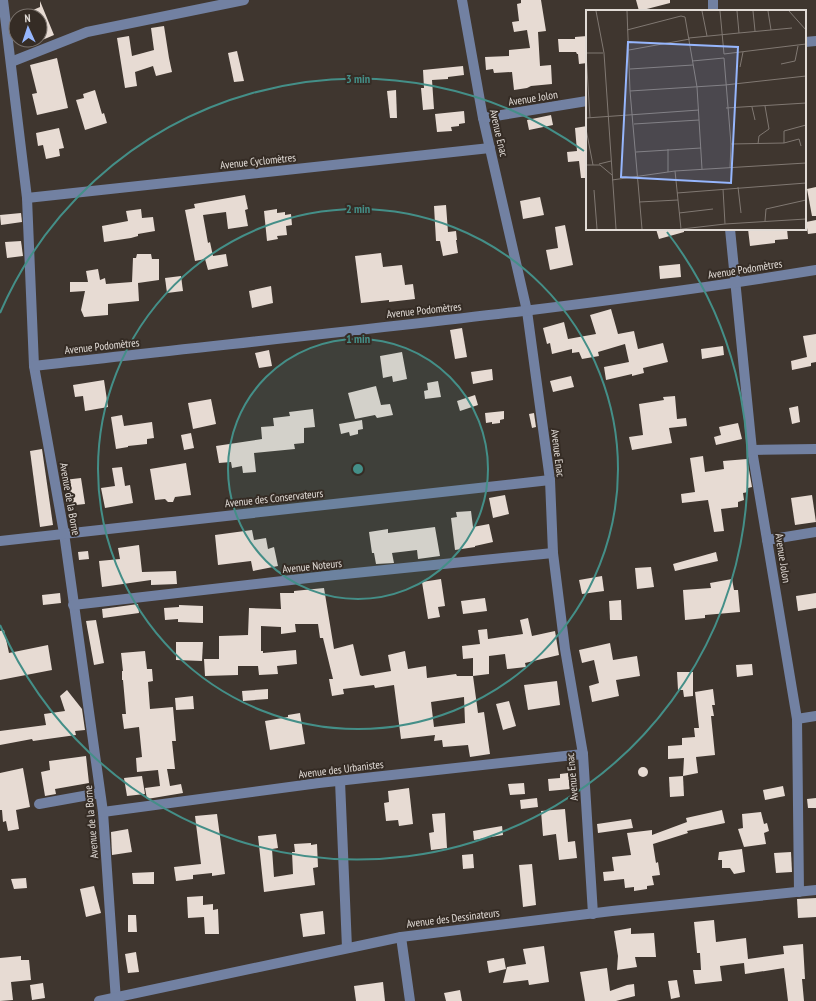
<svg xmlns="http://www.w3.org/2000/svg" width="816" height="1001" font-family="'PT Sans Narrow',sans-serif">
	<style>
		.building { fill: #e7dbd3; fill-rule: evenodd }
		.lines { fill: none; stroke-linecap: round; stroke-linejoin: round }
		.minor { stroke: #7281a2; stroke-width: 10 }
		.ring { fill: none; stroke: #448f88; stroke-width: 2 }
		.labels { text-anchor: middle; stroke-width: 4; stroke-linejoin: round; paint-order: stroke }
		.street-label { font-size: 11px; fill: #e1dbd6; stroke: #352c25 }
		.inset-road { fill: none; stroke: #807872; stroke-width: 1 }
		.view { fill: #96b6fd; fill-opacity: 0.15; stroke: #96b6fd; stroke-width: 2 }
		.inset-edge { fill: none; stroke: #e1dbd6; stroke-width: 2 }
		.centre { fill: #448f88; stroke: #352c25; stroke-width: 2 }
		.ring-label { font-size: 12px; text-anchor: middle; font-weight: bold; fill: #448f88; stroke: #352c25; stroke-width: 4; stroke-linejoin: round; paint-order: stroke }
	</style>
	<rect width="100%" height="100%" fill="#3f362f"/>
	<!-- building -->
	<g class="building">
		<polygon points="521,0 541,0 546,31 538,32 540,66 551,65 552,84 531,86 527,88 514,90 512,72 494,73 493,69 486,70 485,57 509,56 509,50 530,48 527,30 514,32 512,22 519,21 517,4 521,3"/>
		<polygon points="636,0 670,0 670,3 639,11"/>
		<polygon points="40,1 54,35 40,41 40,16 19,16 40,7"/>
		<polygon points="164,26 169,58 172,72 156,76 153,66 135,72 137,86 125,88 117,38 129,36 132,56 154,50 151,28"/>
		<polygon points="587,36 587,63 579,64 578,54 577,54 576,52 559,52 558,39 575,39 575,37"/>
		<polygon points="237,51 244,81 234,82 228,53"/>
		<polygon points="57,58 68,108 37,115 32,94 37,93 30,65"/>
		<polygon points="463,66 464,75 448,77 448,79 432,80 434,109 423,110 421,88 424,88 423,70"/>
		<polygon points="95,90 102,114 104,113 107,123 85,130 76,100 84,98 83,94"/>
		<polygon points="396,90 397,118 390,118 387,91"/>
		<polygon points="464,111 465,123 459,124 459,126 451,127 452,131 437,132 435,114"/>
		<polygon points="551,115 553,125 529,130 527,120"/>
		<polygon points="587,126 587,178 581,178 579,161 568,162 567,152 577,151 575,128"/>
		<polygon points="59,128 64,148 59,149 60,156 46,159 43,145 38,146 36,133"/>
		<polygon points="816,187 816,216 812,216 807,189"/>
		<polygon points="245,195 248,209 245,210 248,226 228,229 226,212 203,215 208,243 210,242 213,256 226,254 228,266 208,270 205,259 195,261 185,210 195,208 194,204"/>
		<polygon points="540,197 544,215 523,219 520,201"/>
		<polygon points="446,205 448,232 456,231 457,240 456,240 458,253 443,256 440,241 436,241 434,206"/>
		<polygon points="141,209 142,218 153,217 155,231 138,234 138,236 131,238 104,242 102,226 128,221 126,211"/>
		<polygon points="277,209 277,213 285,212 285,215 291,214 292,225 286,226 287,235 277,236 278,239 267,241 264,211"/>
		<polygon points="21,213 22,222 1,225 0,215"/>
		<polygon points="816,220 816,233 808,234 806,222"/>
		<polygon points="565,225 573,265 550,270 546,250 558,248 555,227"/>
		<polygon points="656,229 684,229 684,232 659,239"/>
		<polygon points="748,229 787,229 788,239 775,240 775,243 750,246"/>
		<polygon points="21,241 23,256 7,258 5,242"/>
		<polygon points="381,253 383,267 402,265 405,285 413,284 415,299 389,302 389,300 361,303 355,256"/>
		<polygon points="137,254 151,254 152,259 159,259 159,280 138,283 139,301 108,304 108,315 84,317 81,310 85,291 70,292 70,282 88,282 86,271 98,269 100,280 105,278 106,284 132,282 133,258 136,258"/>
		<polygon points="680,264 681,277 660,279 659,266"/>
		<polygon points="181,276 183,291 167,293 165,278"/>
		<polygon points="271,286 273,303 252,308 249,291"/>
		<polygon points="611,309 618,334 634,331 638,349 663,343 668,362 643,368 644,373 632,376 632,374 606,380 604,367 629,362 625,344 598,352 599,356 582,359 579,352 572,353 572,349 552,354 550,343 547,344 543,328 564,322 568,339 596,334 590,315"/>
		<polygon points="462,328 467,357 455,359 450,330"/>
		<polygon points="816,334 816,362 811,363 811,366 792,370 791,361 807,357 803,336"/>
		<polygon points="723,346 724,355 702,359 701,349"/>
		<polygon points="269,350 272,366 259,368 255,353"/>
		<polygon points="402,352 407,379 393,382 392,376 383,378 380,356"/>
		<polygon points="492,369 493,380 473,384 471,372"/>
		<polygon points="571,376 574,387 553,392 550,381"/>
		<polygon points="104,380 108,407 85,411 83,396 75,397 73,385"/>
		<polygon points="438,381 441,397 425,399 424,391 428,390 427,383"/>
		<polygon points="376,386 381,405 390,404 393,415 377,418 375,415 355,419 348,393"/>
		<polygon points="475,395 478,405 460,411 457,401"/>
		<polygon points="675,396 677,419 686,418 687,426 669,428 672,443 632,450 629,437 643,435 639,404 664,400 663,397"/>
		<polygon points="211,399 216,424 193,429 188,403"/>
		<polygon points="798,406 800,422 792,424 789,408"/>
		<polygon points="313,409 315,427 304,428 304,443 294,444 295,449 254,453 256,472 243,473 242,466 232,468 231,462 219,463 216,446 262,439 261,427 274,426 273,418 290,416 289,412"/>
		<polygon points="504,411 504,419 500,420 500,423 492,424 492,422 486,423 485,413"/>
		<polygon points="534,413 536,427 532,428 529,414"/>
		<polygon points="122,415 124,426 152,422 154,438 147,439 147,444 128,446 128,447 116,449 111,417"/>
		<polygon points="362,420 363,429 358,430 358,434 350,436 349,432 341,434 339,424"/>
		<polygon points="738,423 742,439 716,445 714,437 721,435 719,427"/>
		<polygon points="191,433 194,448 184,450 181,435"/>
		<polygon points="42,449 53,525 40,527 30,451"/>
		<polygon points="703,456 705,472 724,469 723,461 747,459 752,487 748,488 748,492 743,493 744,500 738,502 738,507 721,509 724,531 714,532 708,500 682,503 681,494 695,492 690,458"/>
		<polygon points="186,463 191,495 175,497 173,502 168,502 165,499 155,500 150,469"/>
		<polygon points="122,467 125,486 130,485 133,503 105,508 101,488 115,486 112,468"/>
		<polygon points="81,478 85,504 67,506 64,480"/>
		<polygon points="505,495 509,514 493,518 489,498"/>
		<polygon points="812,495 816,522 795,525 791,498"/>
		<polygon points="471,511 473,527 489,524 493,542 475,546 475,547 455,550 451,518 457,517 456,512"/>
		<polygon points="435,527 440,556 418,559 417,550 392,553 394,563 376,564 374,553 372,553 369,532 388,529 388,533"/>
		<polygon points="252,530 254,540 266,538 268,549 274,547 278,566 253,571 251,561 218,565 215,535"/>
		<polygon points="139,545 142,572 176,571 177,584 151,585 151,580 102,587 99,561 120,559 118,548"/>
		<polygon points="88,551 89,559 79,560 78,552"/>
		<polygon points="716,552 718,561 675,571 673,564"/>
		<polygon points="651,567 654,587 637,589 635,568"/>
		<polygon points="602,576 604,591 582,594 579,580"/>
		<polygon points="441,579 445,606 438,607 440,617 428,619 422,582"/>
		<polygon points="732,579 734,590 738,590 740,612 705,615 705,618 685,620 683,590 711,588 710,583"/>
		<path d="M324 588 334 649 353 644 360 675 362 676 391 671 388 655 405 651 408 669 426 666 427 678 456 674 457 676H473L478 713 484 712 490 754 470 757 468 745 443 747 442 740 434 741 435 735 401 739 394 685 375 688 374 685 343 689 344 694 332 696 329 679H333L323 638H320L318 624H295L296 632 281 634V627L261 626V651H263V653L296 650 297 664 277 666 278 674 259 675 258 666H238V675L205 676 204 659H219V636L248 635 249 608 281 609 280 593H294V591ZM464 697 465 723 434 727 431 702Z"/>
		<polygon points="60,593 61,603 43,605 42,595"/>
		<polygon points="816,593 816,608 798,611 796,596"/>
		<polygon points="485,598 487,611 463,614 461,601"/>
		<polygon points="621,600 622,620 610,620 609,601"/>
		<polygon points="138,604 139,613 103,618 102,609"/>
		<polygon points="179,605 203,606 203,623 178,622 178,619 165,620 164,608 179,607"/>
		<polygon points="528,618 532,636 555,631 559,655 525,663 526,667 507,669 505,654 489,656 489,674 473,676 473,658 463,659 462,646 480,644 478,630 487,629 488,639 523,634 520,620"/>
		<polygon points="96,620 104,663 94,665 86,621"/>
		<polygon points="4,630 9,653 48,645 52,670 0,680 0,631"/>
		<polygon points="176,642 203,642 202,661 176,660"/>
		<polygon points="610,643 613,660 637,656 640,676 616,680 619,696 592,702 589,686 599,683 594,660 582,663 579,650"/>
		<polygon points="145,651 147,669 152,669 153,681 148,682 150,709 173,707 176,741 172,741 175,769 167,769 170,786 181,784 183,793 147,799 145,788 160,786 158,770 137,772 136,758 142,757 139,727 124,729 122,714 126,714 123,680 122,680 122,671 123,671 121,653"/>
		<polygon points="752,664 753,675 737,677 736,665"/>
		<polygon points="677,672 693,672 693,696 684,697 683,690 678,690"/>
		<polygon points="557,681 560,705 528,710 524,685"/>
		<polygon points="268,689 268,699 243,701 242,691"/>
		<polygon points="713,689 715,705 712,705 714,716 711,716 715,755 696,757 698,773 683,776 684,758 668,759 668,746 682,745 682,738 695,737 694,728 699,728 695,692"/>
		<polygon points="67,690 82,709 85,730 75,731 76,735 33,741 32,739 0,745 0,731 46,725 44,714 65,711 60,696"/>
		<polygon points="193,696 194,709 176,710 175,698"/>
		<polygon points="509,701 516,726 503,730 496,704"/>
		<polygon points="300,713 305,744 270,750 265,721 288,717 288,715"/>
		<polygon points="86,756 89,783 55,789 56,794 45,796 41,772 50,770 49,761"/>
		<circle cx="643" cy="772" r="5"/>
		<polygon points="23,768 30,807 16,810 19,829 8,831 6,821 3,822 2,810 0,810 0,773"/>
		<polygon points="568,773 570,789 549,791 548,779 560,778 560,774"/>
		<polygon points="142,776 145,794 127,796 124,778"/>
		<polygon points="683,776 684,796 670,797 669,777"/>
		<polygon points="524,783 525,794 510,795 508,784"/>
		<polygon points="783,786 785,796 765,800 763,790"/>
		<polygon points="409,788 413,824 399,826 398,820 386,821 384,803 389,802 388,791"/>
		<polygon points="537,798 538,807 521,809 520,800"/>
		<polygon points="816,798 816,808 808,808 807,799"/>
		<polygon points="565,809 568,842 575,841 577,858 559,860 556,834 543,836 541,811"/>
		<polygon points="722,810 725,823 687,831 688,833 653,844 656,863 658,862 660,875 652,876 654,885 647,886 647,889 634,891 634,887 625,888 624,879 604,881 603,872 614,871 612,857 631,855 627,833 652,830 652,835 687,822 686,818"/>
		<polygon points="761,812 764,824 767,823 769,831 764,833 766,844 744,847 738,829 743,828 742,814"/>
		<polygon points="445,813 447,848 431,850 429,833 434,832 432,814"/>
		<polygon points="217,814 225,874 212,876 212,873 193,875 193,879 176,881 174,867 201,864 195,816"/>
		<polygon points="631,819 633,828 598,833 597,824"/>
		<polygon points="502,826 503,835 474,840 473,831"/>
		<polygon points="128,829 132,852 112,855 111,832"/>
		<polygon points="276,834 278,848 272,849 274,877 293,874 292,852 295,852 294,844 311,843 311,845 317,844 318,867 313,868 315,885 264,892 258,836"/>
		<polygon points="742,849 745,872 734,874 730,868 722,868 722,860 718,860 719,852"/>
		<polygon points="791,852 792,872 776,873 774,853"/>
		<polygon points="473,854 474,868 463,869 462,855"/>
		<polygon points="532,864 536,905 523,907 519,865"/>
		<polygon points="154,872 154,884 133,884 132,873"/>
		<polygon points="26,878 27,888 14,889 11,879"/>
		<polygon points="94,886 101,913 86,917 80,889"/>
		<polygon points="203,896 203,905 213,904 213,910 218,909 219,934 205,934 204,917 188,918 187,897"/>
		<polygon points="816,898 816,917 798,918 797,899"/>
		<polygon points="323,911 325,934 303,937 300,914"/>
		<polygon points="128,915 136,915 137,932 128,932"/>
		<polygon points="714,920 716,942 746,938 748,959 784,954 783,946 803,944 805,979 802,979 804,1001 788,1001 784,968 745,974 744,963 720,966 722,981 695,984 693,970 701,970 700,953 697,953 694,922"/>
		<polygon points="631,928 631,934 654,933 656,957 635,957 637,967 617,970 618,956 614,931"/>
		<polygon points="544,946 549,982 529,985 528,980 503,983 507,967 526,964 523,949"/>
		<polygon points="136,952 139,972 128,973 125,954"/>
		<polygon points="21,956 21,960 29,960 31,980 11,982 13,1000 0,1001 0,958"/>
		<polygon points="504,958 506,969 489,973 487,961"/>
		<polygon points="607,968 610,991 627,985 634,984 635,996 616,1001 585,1001 580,972"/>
		<polygon points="677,980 680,997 671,999 668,981"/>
		<polygon points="383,982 385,1001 356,1001 354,986"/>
		<polygon points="43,983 45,998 32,1000 30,985"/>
		<polygon points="460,990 462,1001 446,1001 444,993"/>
	</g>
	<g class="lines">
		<!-- minor -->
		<g class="minor">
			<polyline points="3,0 27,198 34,366 64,533 103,812 116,1001"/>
			<polyline points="462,0 483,118 527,311 550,480 553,553 565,649 583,754 593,914"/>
			<polyline points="713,0 713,11"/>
			<polyline points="805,42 816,41"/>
			<polyline points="11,62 87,32 244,0"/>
			<polyline points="483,118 587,101"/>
			<polyline points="27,198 490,148"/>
			<polyline points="730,229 752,450 797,719 799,892"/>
			<path d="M34 366C295 336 557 312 816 270"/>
			<polyline points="752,450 816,449"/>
			<polyline points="767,540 816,532"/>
			<polyline points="0,541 550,480"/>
			<polyline points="73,605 335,575 553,553"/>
			<polyline points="797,719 816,716"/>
			<polyline points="340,781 347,948"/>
			<polyline points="39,804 100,793"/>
			<polyline points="103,812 319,783 583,754"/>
			<polyline points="401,937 410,1001"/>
			<polyline points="99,1001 401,937 612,911 816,890"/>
		</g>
	</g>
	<!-- distance rings -->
	<circle cx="358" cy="469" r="130" fill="#448f88" fill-opacity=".12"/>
	<g class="ring">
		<circle cx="358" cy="469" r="130"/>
		<circle cx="358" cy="469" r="260"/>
		<path d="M0 313A390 390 0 0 1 584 151M667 232A390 390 0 1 1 0 625"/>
	</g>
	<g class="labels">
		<!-- street labels -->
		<g class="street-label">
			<text transform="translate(533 98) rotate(-9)" y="4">Avenue Jolon</text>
			<text transform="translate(499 133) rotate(77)" y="4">Avenue Enac</text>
			<text transform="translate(258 161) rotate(-6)" y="4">Avenue Cyclomètres</text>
			<text transform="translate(745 269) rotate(-9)" y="4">Avenue Podomètres</text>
			<text transform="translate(424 310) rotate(-6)" y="4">Avenue Podomètres</text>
			<text transform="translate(102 346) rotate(-6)" y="4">Avenue Podomètres</text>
			<text transform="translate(558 453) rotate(83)" y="4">Avenue Enac</text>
			<text transform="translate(274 498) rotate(-6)" y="4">Avenue des Conservateurs</text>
			<text transform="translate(70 499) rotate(80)" y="4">Avenue de la Borne</text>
			<text transform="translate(783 558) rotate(81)" y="4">Avenue Jolon</text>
			<text transform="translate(312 566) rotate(-6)" y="4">Avenue Noteurs</text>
			<text transform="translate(341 769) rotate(-7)" y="4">Avenue des Urbanistes</text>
			<text transform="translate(572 777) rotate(-95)" y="4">Avenue Enac</text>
			<text transform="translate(91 822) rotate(-95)" y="4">Avenue de la Borne</text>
			<text transform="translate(453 918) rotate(-7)" y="4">Avenue des Dessinateurs</text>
		</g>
	</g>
	<!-- overview -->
	<g transform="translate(586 10)">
		<rect width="220" height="220" fill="#3f362f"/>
		<path class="inset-road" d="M10 1 18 43 30 219M41 1 44 81 56 219M116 1 121 26M134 1 138 44M167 1 169 21M182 1 185 20M203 1 220 20M41 20 95 6 99 7 111 77 116 159M153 23 206 18M103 28 153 23 151 1M43 40 104 29M0 43 4 108M0 43H17M138 44 220 34M106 51 138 48 145 134 144 158M195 54 209 51 212 36M154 57 157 42M44 59 107 55M44 81 139 75 220 66M166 97 169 110M140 98 220 93M0 108 113 100M48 114 113 110M0 119 7 155M198 133 213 129 215 136M145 134 198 133V121L220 115M172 134 173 126 183 119 179 96M50 142 115 138M13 154 25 151M0 155H14L26 165M89 161 95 219M82 162V139M26 170 89 161 220 153M152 177 155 203M137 179 139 214M8 180 11 219M91 183 220 173M53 192 92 190M93 203 127 199M179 211 180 199 220 190M96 219 139 214 220 209"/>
		<path class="view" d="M42 32 152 37 145 173 35 167Z"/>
		<rect width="220" height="220" class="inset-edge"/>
	</g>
	<circle cx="358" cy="469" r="6" class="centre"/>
	<g class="ring-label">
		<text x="358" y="83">3 min</text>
		<text x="358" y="213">2 min</text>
		<text x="358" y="343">1 min</text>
	</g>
	<!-- north arrow -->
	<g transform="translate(28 28) rotate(357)"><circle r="19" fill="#352c25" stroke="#7a726c"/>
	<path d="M0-3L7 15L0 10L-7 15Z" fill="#96b6fd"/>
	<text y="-6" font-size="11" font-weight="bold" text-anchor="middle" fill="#e1dbd6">N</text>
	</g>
</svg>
